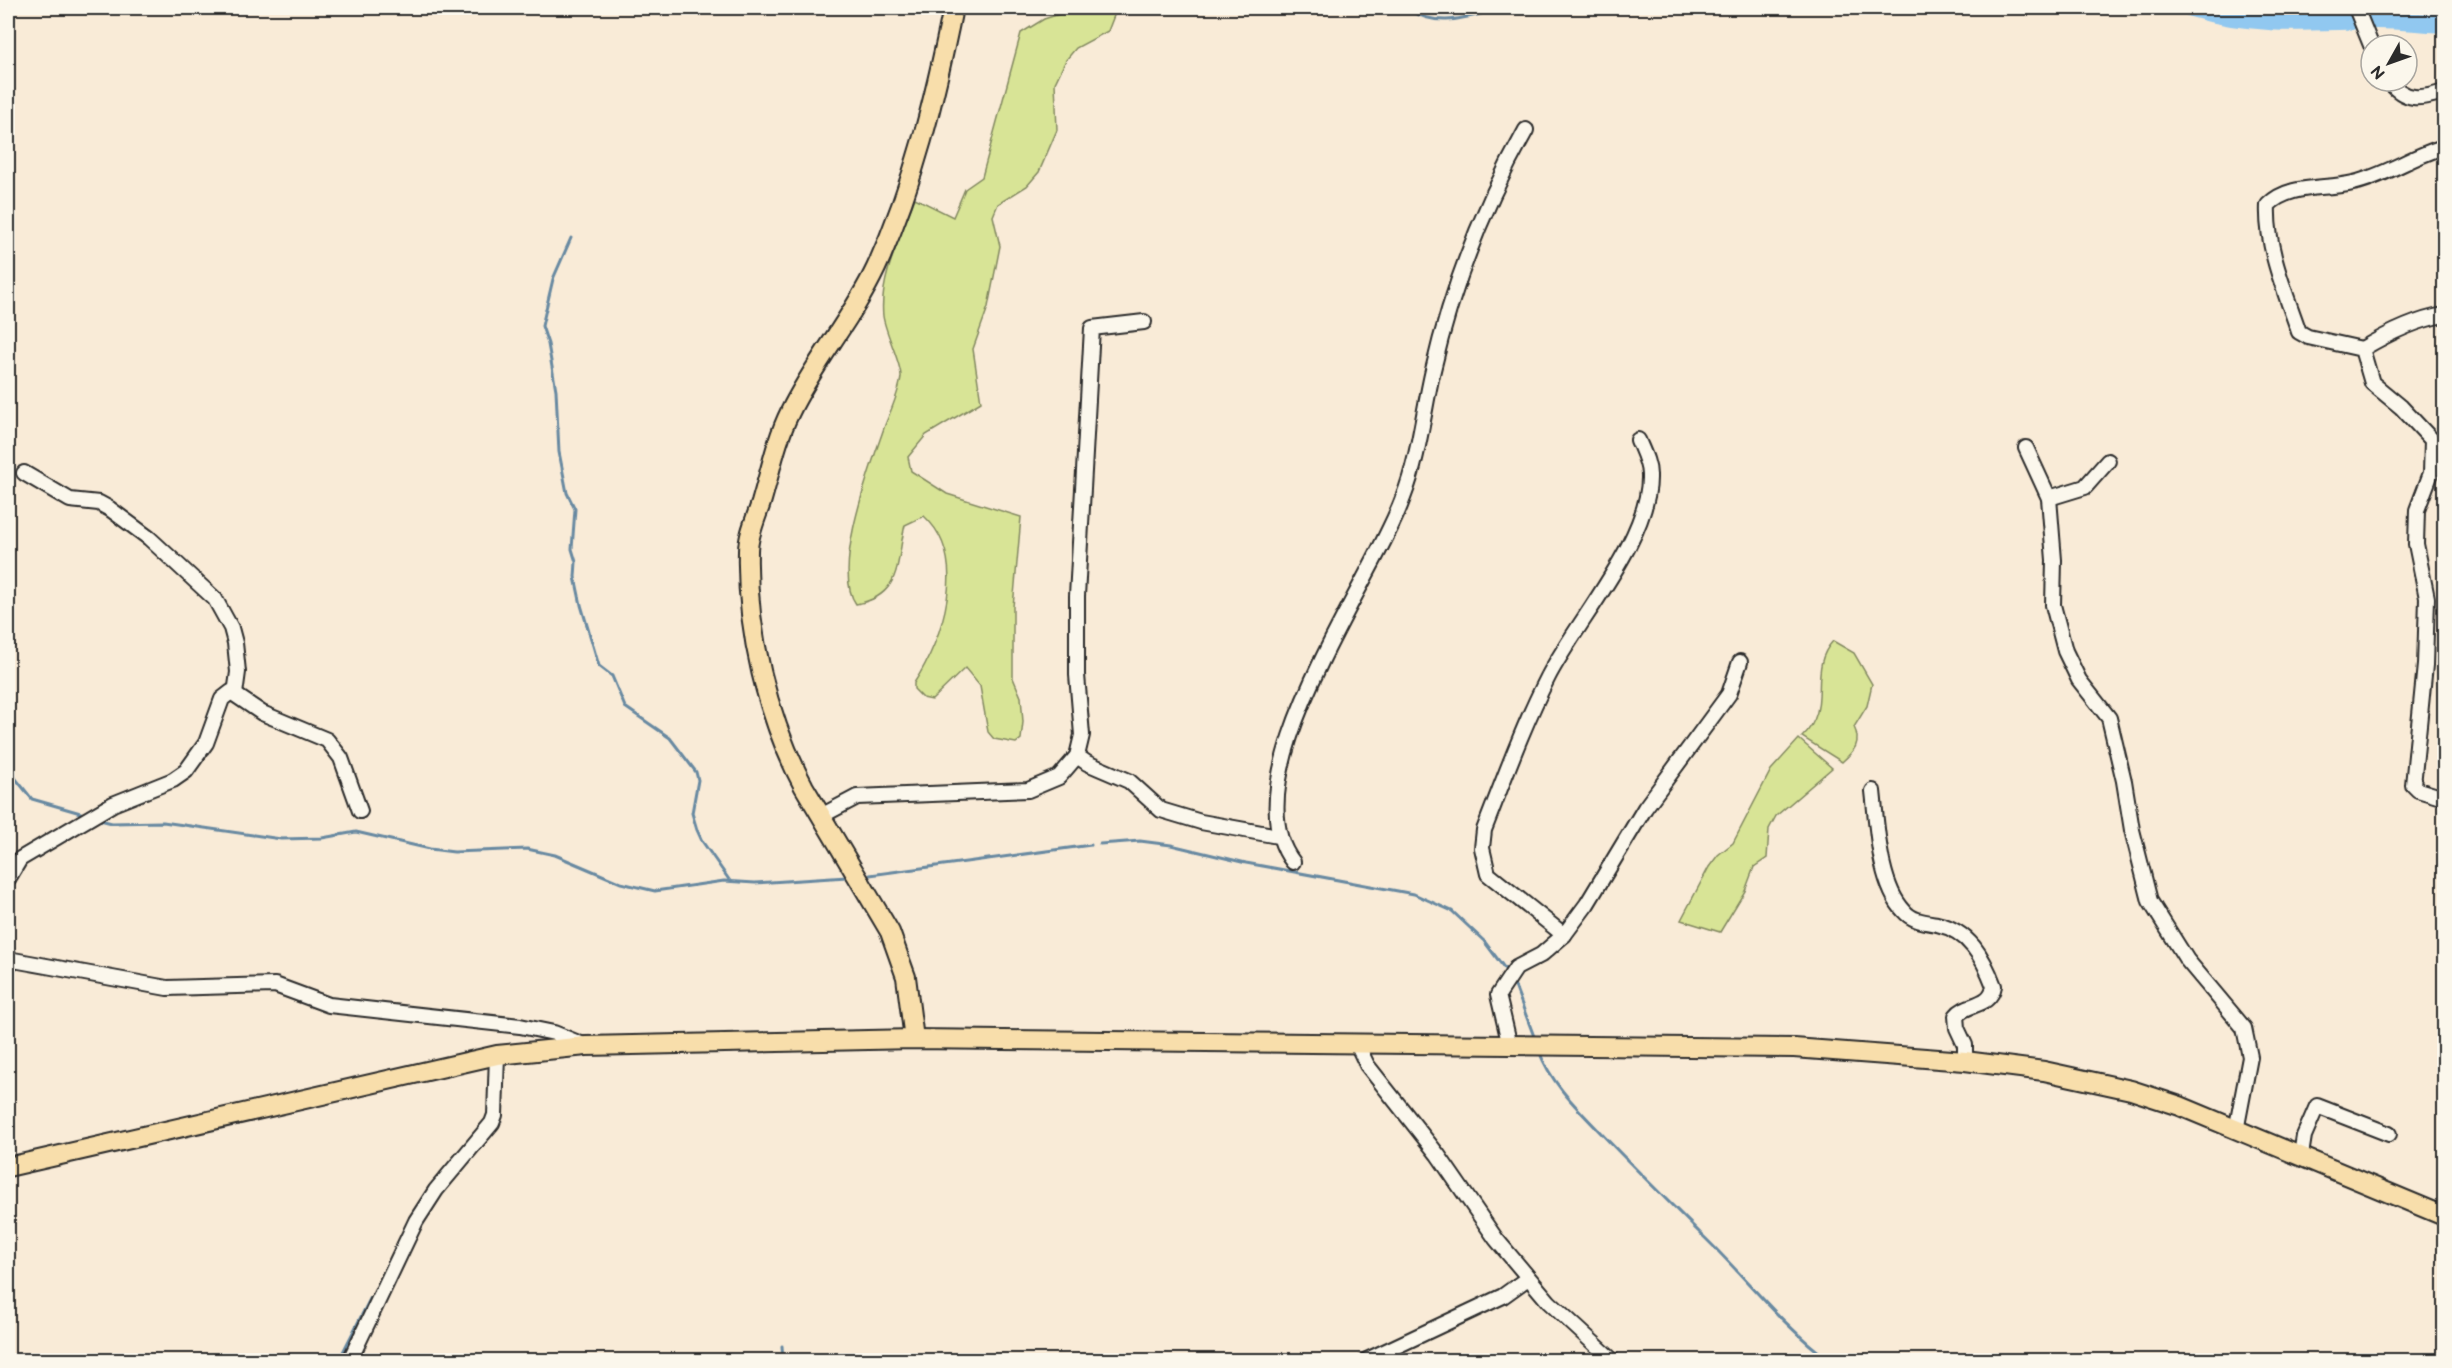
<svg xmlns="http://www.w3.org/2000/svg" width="2452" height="1368" font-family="'Balsamiq Sans',sans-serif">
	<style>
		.green { fill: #d8e496; stroke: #828860; stroke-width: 1.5 }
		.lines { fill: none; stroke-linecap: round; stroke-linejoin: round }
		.stream { stroke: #6889a1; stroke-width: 3 }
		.river { stroke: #91c8f0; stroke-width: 18 }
		.minor-casing { stroke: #2b2b2b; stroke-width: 18 }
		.major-casing { stroke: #2b2b2b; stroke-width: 22 }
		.minor { stroke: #fbf7ec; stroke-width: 14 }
		.major { stroke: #f8deab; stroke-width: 18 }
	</style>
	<rect width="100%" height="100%" fill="#f9ebd7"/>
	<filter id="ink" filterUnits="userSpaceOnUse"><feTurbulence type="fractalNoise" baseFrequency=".0167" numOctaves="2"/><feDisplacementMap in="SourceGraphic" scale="12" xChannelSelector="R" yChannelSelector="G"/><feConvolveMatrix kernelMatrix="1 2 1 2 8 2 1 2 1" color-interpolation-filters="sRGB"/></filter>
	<g filter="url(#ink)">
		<!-- green -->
		<g class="green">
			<path d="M1078 8H1117L1108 31 1076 48 1066 60 1055 83 1057 130 1039 172 1027 186 998 204 993 216 1000 246 988 307 973 349 981 402 926 435 908 457 911 471 947 494 1021 517 1013 607V678L1021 697 1023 722 1021 739 1016 743 994 739 988 732 980 686 965 668 932 700 923 698 914 689V683C943 639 970 558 924 516L905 525C896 563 902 596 856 604 831 569 872 464 885 425 891 410 899 393 901 377 902 365 885 332 883 316 879 277 902 234 915 198L953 217 965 189 982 177 1021 33 1044 19Z"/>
			<path d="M1833 641 1854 653 1872 684 1867 706 1854 727C1862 743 1854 751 1842 762L1802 737C1834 707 1806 670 1833 641Z"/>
			<polygon points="1799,739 1832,768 1776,816 1769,829 1767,858 1754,867 1745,891 1720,932 1681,920 1709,867 1718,855 1733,843 1771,770"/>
		</g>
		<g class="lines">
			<!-- stream -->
			<g class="stream">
				<path d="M1406 8C1439 30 1467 17 1503 8"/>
				<polyline points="571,238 553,279 542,326 548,344 556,390 559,452 567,493 575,509 572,549 576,562 575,577 581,605 599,666 612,676 625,707 670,738 696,772 698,780 692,813 697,830 702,841 730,881"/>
				<polyline points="8,769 32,799 84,814"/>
				<polyline points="96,819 112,823 163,822 281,839 322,838 356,832 430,849 454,852 527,849 555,855 621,883 655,891 724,881 755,883 847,877"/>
				<polyline points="1100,844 1140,841 1171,845 1246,863 1414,894 1452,911 1484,941 1508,973"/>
				<polyline points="870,875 1091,845"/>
				<polyline points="1513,981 1535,1039"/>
				<path d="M1539 1051C1551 1083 1576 1107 1599 1131 1633 1167 1667 1200 1702 1235 1745 1276 1781 1325 1829 1360"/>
				<polyline points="782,1346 783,1360"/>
				<polyline points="339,1360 371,1297"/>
			</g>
			<!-- river -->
			<path class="river" d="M2191 8C2251 26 2308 22 2370 20 2395 19 2420 23 2444 24"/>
			<!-- minor casing -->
			<g class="minor-casing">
				<g id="minor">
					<polyline points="2356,8 2371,45"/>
					<path d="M2389 81C2405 102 2421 99 2444 92"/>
					<path d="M2444 147C2412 156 2385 176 2353 183 2324 190 2290 183 2268 205 2266 248 2285 291 2299 332L2308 337 2362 349 2372 383 2401 407 2432 440 2431 473 2417 510 2416 544 2427 598 2425 665 2413 785 2418 790 2444 798"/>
					<path d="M2362 349C2387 334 2415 320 2444 315"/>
					<polyline points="2026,448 2049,498 2054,560 2053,605 2065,651 2079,680 2109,718 2124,781 2132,830 2150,901 2187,960 2244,1028 2250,1057 2236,1131"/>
					<polyline points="24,473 70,500 99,503 110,509 149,538 215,599 231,628 235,643 238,672 235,694"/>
					<polyline points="2049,498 2085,487 2108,461"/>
					<polyline points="1077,756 1087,763 1129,781 1161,810 1201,822 1278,836"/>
					<path d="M1873 791C1877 826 1879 885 1904 911 1912 921 1925 922 1937 924 1969 931 1983 957 1994 986 1990 1008 1967 1002 1956 1016L1957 1028 1965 1045V1061"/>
					<polyline points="821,816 857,797 1028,790 1059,777 1077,756 1082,735 1077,675 1077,596 1092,328 1144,322"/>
					<path d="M1293 862C1228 779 1373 582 1403 498 1419 457 1423 413 1433 370 1452 287 1484 205 1526 130"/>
					<polyline points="8,879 20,859 113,804 173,780 186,771 206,743 222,699 231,692 262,713 327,740 341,758 360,811"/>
					<path d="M1564 935 1488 874 1482 848 1484 830C1504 779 1523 726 1548 677 1576 622 1651 538 1649 475 1649 463 1643 452 1638 440"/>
					<polyline points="8,959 167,988 275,985 329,1005 520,1026 554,1033 586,1046"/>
					<polyline points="1357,1044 1367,1065 1438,1155 1496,1239 1549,1302 1612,1360"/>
					<polyline points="1510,1046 1498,995 1516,968 1541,955 1564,935 1587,904 1645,808 1729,694 1740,662"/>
					<polyline points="2301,1155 2304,1136 2317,1106 2389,1134"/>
					<polyline points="350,1360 416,1221 436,1190 492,1123 495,1115 497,1055"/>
					<polyline points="1367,1360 1503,1296 1528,1278"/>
				</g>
			</g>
			<!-- major casing -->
			<g class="major-casing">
				<g id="major">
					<path d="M914 1039 906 977 890 932 804 787C767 718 746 629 748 551 748 535 756 518 761 503 770 473 776 440 790 412 814 362 852 319 876 268 914 184 935 97 953 8"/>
					<polyline points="8,1167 497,1055 586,1046 914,1039 1794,1048 1965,1061 2044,1071 2131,1090 2180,1106 2444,1216"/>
				</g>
			</g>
			<!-- minor -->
			<use href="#minor" class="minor"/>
			<!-- major -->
			<use href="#major" class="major"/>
		</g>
	</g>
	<!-- margin -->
	<rect width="2452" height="1368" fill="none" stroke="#fbf7ec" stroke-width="30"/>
	<rect x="15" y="15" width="2422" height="1338" fill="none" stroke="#2b2b2b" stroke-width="2" filter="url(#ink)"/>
	<!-- north arrow -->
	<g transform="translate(2389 63) rotate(230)"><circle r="28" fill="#fbf7ec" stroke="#a8a59f" stroke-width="1.5"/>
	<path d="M0-4.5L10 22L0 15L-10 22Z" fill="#2b2b2b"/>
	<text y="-9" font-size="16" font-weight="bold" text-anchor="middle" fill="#2b2b2b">N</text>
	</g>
</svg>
